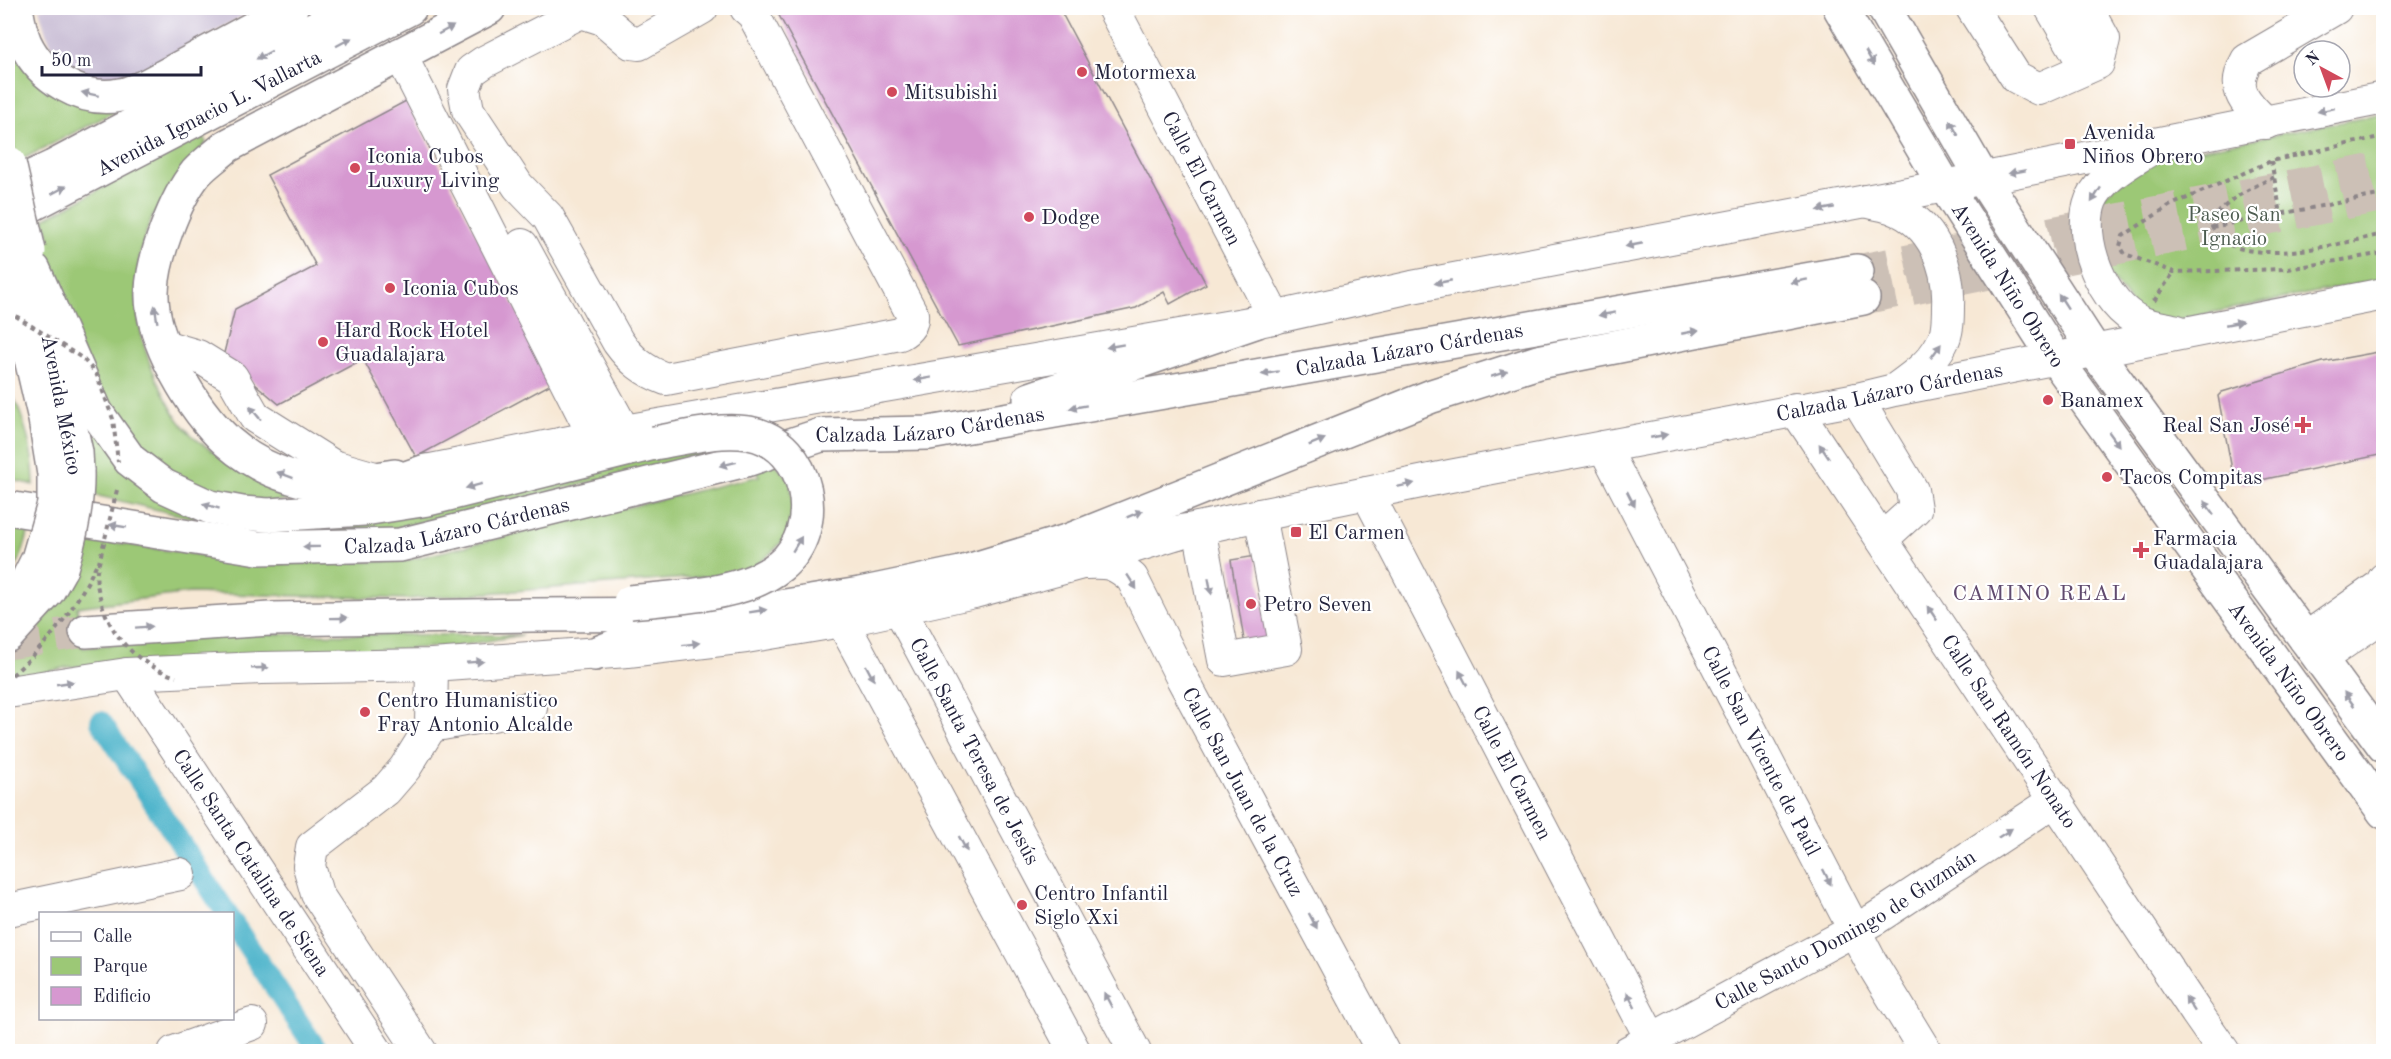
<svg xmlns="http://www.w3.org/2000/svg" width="2391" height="1059" font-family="'Old Standard TT',serif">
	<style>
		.industrial { fill: #cabfd6 }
		.green { fill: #9cc876; stroke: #5f7558; stroke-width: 1.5 }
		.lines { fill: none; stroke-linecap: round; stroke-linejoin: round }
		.canal { stroke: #4bb3ca; stroke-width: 22 }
		.building { fill: #d698d0 }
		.highway-tunnel { stroke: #ccc0b6; stroke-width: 33; stroke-dasharray: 33 16; stroke-linecap: butt }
		.minor-casing { stroke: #8c8588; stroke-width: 34 }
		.major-casing { stroke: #8c8588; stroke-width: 36 }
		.highway-casing { stroke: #8c8588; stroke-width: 36 }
		.path { stroke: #8c8588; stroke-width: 4; stroke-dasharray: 4.5 4.5; stroke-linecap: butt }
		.minor { stroke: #fff; stroke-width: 32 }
		.major { stroke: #fff; stroke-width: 33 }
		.highway { stroke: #fff; stroke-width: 33 }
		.major-bridge-casing { stroke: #8c8588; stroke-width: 36; stroke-linecap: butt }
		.highway-bridge-casing { stroke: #8c8588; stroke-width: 36; stroke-linecap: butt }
		.path-bridge { stroke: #8c8588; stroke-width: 4; stroke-dasharray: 4.5 4.5; stroke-linecap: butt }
		.major-bridge { stroke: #fff; stroke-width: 33 }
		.highway-bridge { stroke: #fff; stroke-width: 33 }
		.oneway { fill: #9c9ca7 }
		.poi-dot { fill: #d1495b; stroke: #fff; stroke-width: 2 }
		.labels { text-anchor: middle; stroke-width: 4.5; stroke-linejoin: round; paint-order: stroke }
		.poi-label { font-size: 21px; fill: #22223b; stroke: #fff; text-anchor: start }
		.street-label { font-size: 21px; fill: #22223b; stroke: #fff }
		.park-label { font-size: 21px; fill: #4d5c50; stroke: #fff }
		.neighbourhood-label { font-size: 22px; letter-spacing: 1.5px; fill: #614b6f; stroke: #fff }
	</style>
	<rect width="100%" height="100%" fill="#fff"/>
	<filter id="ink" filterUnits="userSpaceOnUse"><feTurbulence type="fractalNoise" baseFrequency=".0167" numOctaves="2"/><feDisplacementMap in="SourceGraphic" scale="12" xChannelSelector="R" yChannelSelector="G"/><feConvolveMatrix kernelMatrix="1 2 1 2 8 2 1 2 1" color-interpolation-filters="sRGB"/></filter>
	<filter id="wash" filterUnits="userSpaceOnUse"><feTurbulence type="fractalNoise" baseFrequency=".008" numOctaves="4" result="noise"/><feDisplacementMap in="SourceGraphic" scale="24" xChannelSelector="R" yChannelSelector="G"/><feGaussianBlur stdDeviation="1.35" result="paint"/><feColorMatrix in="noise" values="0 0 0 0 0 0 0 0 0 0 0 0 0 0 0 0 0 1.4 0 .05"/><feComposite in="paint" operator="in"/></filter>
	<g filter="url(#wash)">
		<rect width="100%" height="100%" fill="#f7e8d5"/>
		<!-- industrial -->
		<polygon class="industrial" points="39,8 258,8 132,75 120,79 105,79 91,75 63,60 54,50 46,33"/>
		<!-- green -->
		<g class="green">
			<polygon points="8,39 126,106 17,162 8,120"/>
			<polygon points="2383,114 2383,279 2170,321 2138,313 2098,260 2100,200 2140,161"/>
			<path d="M204 134 206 143C191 162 175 181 162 201 127 254 131 325 157 380 166 399 177 423 194 437 227 467 276 480 317 496L264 503 222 500 141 455 104 407 36 244 49 238 44 219Z"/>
			<path d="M8 386C24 415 34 452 34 485L8 479Z"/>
			<path d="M76 408 239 518 749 438 790 479C791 492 795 509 793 521 789 542 758 565 741 574L408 599 190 593 77 607 83 648 199 634 522 635 458 646 68 667 8 681V657L35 632 64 593 88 539 262 564 404 561 759 476 749 445 387 530 260 534 90 494Z"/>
			<path d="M8 524 29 528C26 544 21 564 8 576Z"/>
		</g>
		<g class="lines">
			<!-- canal -->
			<g class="canal">
				<polyline points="101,722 227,914"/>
				<polyline points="232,922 318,1052"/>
			</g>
		</g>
		<g id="blocks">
			<!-- building -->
			<g class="building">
				<polygon points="775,8 1059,8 1206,284 1170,304 1164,292 1136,308 958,346"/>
				<polygon points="406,101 555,382 416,457 363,359 279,404 223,357 235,309 316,266 267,175"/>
				<polygon points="2384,351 2384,454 2242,484 2241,474 2233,475 2218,396 2222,392 2323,362"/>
				<polygon points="1256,556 1270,648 1246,652 1231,560"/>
			</g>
		</g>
	</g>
	<g filter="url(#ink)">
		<use href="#blocks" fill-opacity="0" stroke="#8c8588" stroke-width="1.5"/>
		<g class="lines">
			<!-- highway-tunnel -->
			<g class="highway-tunnel">
				<polyline points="1857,271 2384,168"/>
				<polyline points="1863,298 2384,195"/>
				<polyline points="8,643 86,631"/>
			</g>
			<!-- minor casing -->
			<g class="minor-casing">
				<g id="minor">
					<polyline points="578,8 581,12 603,19 631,43 639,44 702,8"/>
					<path id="s1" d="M1113 8 1275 318"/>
					<polyline points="1972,8 2016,77 2039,89 2098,63 2104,39 2087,8"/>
					<polyline points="2051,8 2086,68"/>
					<path d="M581 12 484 62 471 71 464 89 468 110 518 186 548 217 618 342C631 360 644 371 666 379L900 334C909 329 913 324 912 314L753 14 746 8"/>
					<polyline points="400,54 594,436"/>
					<path d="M2266 123C2245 102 2230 90 2247 60L2336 8"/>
					<path d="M2146 152C2127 164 2101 178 2091 200 2076 238 2103 306 2141 322 2152 327 2166 328 2177 331"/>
					<path d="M1866 201C1875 204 1885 205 1893 208 1933 223 1950 267 1948 306 1948 317 1948 333 1942 343 1932 363 1915 375 1897 388"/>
					<polyline points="522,245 624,431"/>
					<polyline points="164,346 198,356 232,377 255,417 333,466 375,478"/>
					<polyline points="1857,399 1912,490 1915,509 1882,539"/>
					<path id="s2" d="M1795 409 2196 1012 2224 1052"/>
					<path id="s3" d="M1604 447 1871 962 1926 1052"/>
					<polyline points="426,471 624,431 1255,322 1412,287 1945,186 2384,98"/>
					<path id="s4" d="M1367 493 1658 1052"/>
					<polyline points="1199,528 1224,660 1286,649 1260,515"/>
					<path id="s5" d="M1086 563C1109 562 1115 563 1132 578L1182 678 1383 1052"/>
					<path id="s6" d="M899 608 1135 1052"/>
					<polyline points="842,621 1075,1052"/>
					<polyline points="2305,639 2380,586 2384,579"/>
					<polyline points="2320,659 2384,615"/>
					<polyline points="432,665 431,726 531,708"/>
					<path id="s7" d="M127 674 377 1052"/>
					<path id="s8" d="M8 692 127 674 261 668 432 665 628 651 746 637 842 621 974 592 1082 563 1184 531 1260 515 1450 476 1857 399 1894 390 2384 294"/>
					<polyline points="8,910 180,874"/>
					<polyline points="174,1052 252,1024"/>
					<polyline points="421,1052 317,894 309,866 312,847 386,790 405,768 431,726"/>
					<path id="s9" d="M1628 1052 1875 919 2056 800"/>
				</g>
			</g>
			<!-- major casing -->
			<g class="major-casing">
				<g id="major">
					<path d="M16 8C18 19 20 32 25 43 41 77 82 103 120 95 129 94 138 89 146 86L291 8"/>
					<path id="s10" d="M1840 8 1945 186 2055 358 2384 812"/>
					<polyline points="1884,8 1983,179 2094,350 2384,746"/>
					<polyline points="8,188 53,167 353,8"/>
					<path id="s11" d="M8 217 410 8"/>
					<polyline points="8,259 45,419 54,474"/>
					<polyline points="45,314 76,452 77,471"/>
					<path d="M395 476C361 482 324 488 291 477 268 470 246 458 228 442 193 410 150 340 152 291 153 258 175 199 196 173 205 163 217 155 227 146L489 8"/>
					<polyline points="8,605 28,579 38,559"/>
					<polyline points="8,635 48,591 61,568"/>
				</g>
			</g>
			<!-- highway casing -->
			<g class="highway-casing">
				<g id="highway">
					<polyline points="34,270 96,412 130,460 164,486 210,507 242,513 268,515 364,509 428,499 654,443"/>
					<polyline points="1030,399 1255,322"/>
					<polyline points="361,494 426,471"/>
					<path id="s12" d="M8 508 258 548 400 545 746 460 821 435 929 433 1857 271"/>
					<polyline points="1086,549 1184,531"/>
					<polyline points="86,631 270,619 532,615 736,614 860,594 961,573 1070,540 1432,396 1538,362 1863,298"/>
					<polyline points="595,654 643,635 675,617"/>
				</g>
			</g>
			<!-- path -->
			<g class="path">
				<polyline points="2384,136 2271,161 2169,206 2123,236 2120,246 2125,254 2174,272 2288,269 2384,253"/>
				<polyline points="2271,161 2281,214"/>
				<path d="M2274 177C2255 186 2215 204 2212 227 2234 274 2344 242 2384 234"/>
				<polyline points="2212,227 2384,194"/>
				<polyline points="2154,301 2174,272"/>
			</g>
			<!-- minor -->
			<use href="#minor" class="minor"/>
			<!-- major -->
			<use href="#major" class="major"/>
			<!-- highway -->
			<use href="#highway" class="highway"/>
			<!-- major-bridge casing -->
			<g class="major-bridge-casing">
				<g id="major-bridge">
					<polyline points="9,163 29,251"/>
					<polyline points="38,559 54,504 54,474"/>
					<path d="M61 568C71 536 78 505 77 471"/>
				</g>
			</g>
			<!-- highway-bridge casing -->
			<g class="highway-bridge-casing">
				<path id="highway-bridge" d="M630 602C675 597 743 596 780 566 826 529 810 444 749 433 718 428 684 438 654 443"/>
			</g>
			<!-- path-bridge -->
			<g class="path-bridge">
				<polyline points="8,311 82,358 96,373 113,419 118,462"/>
				<path d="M117 490 97 571C95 582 99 593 102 604 113 640 140 665 176 677"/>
				<path d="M12 675C48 644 76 608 96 565"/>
			</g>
			<!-- major-bridge -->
			<use href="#major-bridge" class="major-bridge"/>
			<!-- highway-bridge -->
			<use href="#highway-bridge" class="highway-bridge"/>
		</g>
		<!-- one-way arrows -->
		<defs><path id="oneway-solid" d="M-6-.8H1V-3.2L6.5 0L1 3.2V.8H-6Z" transform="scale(1.5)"/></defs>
		<g class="oneway">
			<use href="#oneway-solid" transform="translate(446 30) rotate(-28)"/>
			<use href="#oneway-solid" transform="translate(344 42) rotate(-28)"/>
			<use href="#oneway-solid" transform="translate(264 55) rotate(152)"/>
			<use href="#oneway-solid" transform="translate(1870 58) rotate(59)"/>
			<use href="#oneway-solid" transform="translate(90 94) rotate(-168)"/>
			<use href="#oneway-solid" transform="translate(2326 110) rotate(168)"/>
			<use href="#oneway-solid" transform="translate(1954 128) rotate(-120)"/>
			<use href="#oneway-solid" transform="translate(2017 172) rotate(169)"/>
			<use href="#oneway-solid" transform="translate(59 190) rotate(-28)"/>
			<use href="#oneway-solid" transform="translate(2096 195) rotate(123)"/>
			<use href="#oneway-solid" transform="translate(1826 209) rotate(169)"/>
			<use href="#oneway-solid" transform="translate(1634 245) rotate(169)"/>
			<use href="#oneway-solid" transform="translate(1799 281) rotate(170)"/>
			<use href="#oneway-solid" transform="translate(1443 282) rotate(169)"/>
			<use href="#oneway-solid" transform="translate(2063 301) rotate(-123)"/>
			<use href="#oneway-solid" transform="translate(156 314) rotate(-99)"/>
			<use href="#oneway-solid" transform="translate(1607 314) rotate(170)"/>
			<use href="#oneway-solid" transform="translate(2234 323) rotate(-11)"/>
			<use href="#oneway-solid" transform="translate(1690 332) rotate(-11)"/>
			<use href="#oneway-solid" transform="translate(1115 346) rotate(170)"/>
			<use href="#oneway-solid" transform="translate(1936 351) rotate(-54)"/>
			<use href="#oneway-solid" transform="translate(1270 373) rotate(170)"/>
			<use href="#oneway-solid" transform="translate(1499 374) rotate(-18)"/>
			<use href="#oneway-solid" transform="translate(923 379) rotate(170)"/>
			<use href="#oneway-solid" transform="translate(1078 407) rotate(170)"/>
			<use href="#oneway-solid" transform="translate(255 413) rotate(-130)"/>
			<use href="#oneway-solid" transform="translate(1659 436) rotate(-11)"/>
			<use href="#oneway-solid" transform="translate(2114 439) rotate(54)"/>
			<use href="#oneway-solid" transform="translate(1317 442) rotate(-22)"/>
			<use href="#oneway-solid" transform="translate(1824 451) rotate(-124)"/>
			<use href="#oneway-solid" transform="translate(728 464) rotate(166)"/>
			<use href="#oneway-solid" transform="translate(285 475) rotate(-160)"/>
			<use href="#oneway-solid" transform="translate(1406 485) rotate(-12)"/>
			<use href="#oneway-solid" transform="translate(474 486) rotate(165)"/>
			<use href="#oneway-solid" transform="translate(1631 499) rotate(63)"/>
			<use href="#oneway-solid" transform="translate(211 506) rotate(-163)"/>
			<use href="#oneway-solid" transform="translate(2209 508) rotate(-126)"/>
			<use href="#oneway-solid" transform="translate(1135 514) rotate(-22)"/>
			<use href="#oneway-solid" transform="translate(118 526) rotate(-171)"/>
			<use href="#oneway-solid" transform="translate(797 544) rotate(-59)"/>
			<use href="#oneway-solid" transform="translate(311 547) rotate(179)"/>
			<use href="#oneway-solid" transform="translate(1132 582) rotate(57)"/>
			<use href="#oneway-solid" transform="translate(1210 586) rotate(79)"/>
			<use href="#oneway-solid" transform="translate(758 611) rotate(-9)"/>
			<use href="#oneway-solid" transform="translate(1932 613) rotate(-124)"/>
			<use href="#oneway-solid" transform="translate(339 618) rotate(-1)"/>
			<use href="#oneway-solid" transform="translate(144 627) rotate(-4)"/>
			<use href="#oneway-solid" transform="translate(691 644) rotate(-7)"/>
			<use href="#oneway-solid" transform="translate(475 662) rotate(-4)"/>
			<use href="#oneway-solid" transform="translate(260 668) rotate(-2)"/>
			<use href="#oneway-solid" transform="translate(870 673) rotate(62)"/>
			<use href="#oneway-solid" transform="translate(1463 678) rotate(-118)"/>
			<use href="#oneway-solid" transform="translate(65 683) rotate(-8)"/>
			<use href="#oneway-solid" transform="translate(2349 699) rotate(-126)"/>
			<use href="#oneway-solid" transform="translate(2005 833) rotate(-33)"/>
			<use href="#oneway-solid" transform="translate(963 844) rotate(62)"/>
			<use href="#oneway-solid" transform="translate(1827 877) rotate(63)"/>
			<use href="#oneway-solid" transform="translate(1313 921) rotate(62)"/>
			<use href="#oneway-solid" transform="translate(1108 1000) rotate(-118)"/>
			<use href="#oneway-solid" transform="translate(1631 1000) rotate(-118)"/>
			<use href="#oneway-solid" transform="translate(2190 1004) rotate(-123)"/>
		</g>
	</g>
	<!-- markers -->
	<g class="poi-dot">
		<circle cx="1082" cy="72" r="6"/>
		<circle cx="892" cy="92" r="6"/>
		<rect x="2064" y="138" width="12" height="12" rx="3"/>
		<circle cx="355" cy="168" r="6"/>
		<circle cx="1029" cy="217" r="6"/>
		<circle cx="390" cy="288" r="6"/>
		<circle cx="323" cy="342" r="6"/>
		<circle cx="2048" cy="400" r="6"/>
		<path d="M2300 416h6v6h6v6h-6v6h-6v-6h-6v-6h6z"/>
		<circle cx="2107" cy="477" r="6"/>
		<rect x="1290" y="526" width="12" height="12" rx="3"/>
		<path d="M2138 541h6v6h6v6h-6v6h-6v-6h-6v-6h6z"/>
		<circle cx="1251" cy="604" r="6"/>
		<circle cx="365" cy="712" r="6"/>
		<circle cx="1022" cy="905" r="6"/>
	</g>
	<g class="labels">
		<!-- poi labels -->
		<g class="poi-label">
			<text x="1094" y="79">Motormexa</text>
			<text x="904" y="99">Mitsubishi</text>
			<text x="2082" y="139">Avenida<tspan x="2082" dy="24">Niños Obrero</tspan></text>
			<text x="367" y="163">Iconia Cubos<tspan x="367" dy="24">Luxury Living</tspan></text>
			<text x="1041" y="224">Dodge</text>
			<text x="402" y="295">Iconia Cubos</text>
			<text x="335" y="337">Hard Rock Hotel<tspan x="335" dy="24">Guadalajara</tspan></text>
			<text x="2060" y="407">Banamex</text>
			<text x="2290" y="432" text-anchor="end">Real San José</text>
			<text x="2119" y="484">Tacos Compitas</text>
			<text x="1308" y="539">El Carmen</text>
			<text x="2153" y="545">Farmacia<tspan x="2153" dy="24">Guadalajara</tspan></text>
			<text x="1263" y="611">Petro Seven</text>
			<text x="377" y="707">Centro Humanistico<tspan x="377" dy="24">Fray Antonio Alcalde</tspan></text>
			<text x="1034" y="900">Centro Infantil<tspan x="1034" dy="24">Siglo Xxi</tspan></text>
		</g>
		<!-- street labels -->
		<g class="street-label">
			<text dy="7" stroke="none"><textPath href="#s11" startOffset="226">Avenida Ignacio L. Vallarta</textPath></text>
			<text dy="7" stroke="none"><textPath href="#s1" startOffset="192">Calle El Carmen</textPath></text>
			<text dy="7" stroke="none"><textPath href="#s10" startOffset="324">Avenida Niño Obrero</textPath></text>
			<text dy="7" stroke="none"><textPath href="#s12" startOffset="1426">Calzada Lázaro Cárdenas</textPath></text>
			<text dy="7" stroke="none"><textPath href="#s8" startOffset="1911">Calzada Lázaro Cárdenas</textPath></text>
			<text transform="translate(62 405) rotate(79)" y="7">Avenida México</text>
			<text dy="7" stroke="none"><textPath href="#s12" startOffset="940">Calzada Lázaro Cárdenas</textPath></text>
			<text dy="7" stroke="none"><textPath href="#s12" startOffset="454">Calzada Lázaro Cárdenas</textPath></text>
			<text dy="7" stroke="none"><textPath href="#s10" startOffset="810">Avenida Niño Obrero</textPath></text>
			<text dy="7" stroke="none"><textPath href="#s2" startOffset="387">Calle San Ramón Nonato</textPath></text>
			<text dy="7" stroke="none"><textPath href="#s6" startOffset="162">Calle Santa Teresa de Jesús</textPath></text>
			<text dy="7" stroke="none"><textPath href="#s3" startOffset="342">Calle San Vicente de Paúl</textPath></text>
			<text dy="7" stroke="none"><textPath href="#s4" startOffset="315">Calle El Carmen</textPath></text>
			<text dy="7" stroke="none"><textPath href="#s5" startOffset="291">Calle San Juan de la Cruz</textPath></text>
			<text dy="7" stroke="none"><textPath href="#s7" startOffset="226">Calle Santa Catalina de Siena</textPath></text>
			<text dy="7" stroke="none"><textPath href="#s9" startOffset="249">Calle Santo Domingo de Guzmán</textPath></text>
		</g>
		<!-- park labels -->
		<g class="park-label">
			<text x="2234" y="221">Paseo San<tspan x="2234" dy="24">Ignacio</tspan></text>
		</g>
		<!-- neighbourhood labels -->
		<g class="neighbourhood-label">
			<text x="2040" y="600">CAMINO REAL</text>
		</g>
	</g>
	<!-- margin -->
	<rect width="2391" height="1059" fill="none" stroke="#fff" stroke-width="30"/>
	<!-- legend -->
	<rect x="39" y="912" width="195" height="108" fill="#ffffff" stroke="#a7a7b1" stroke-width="1.5"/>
	<rect x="51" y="932" width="30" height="9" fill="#ffffff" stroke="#a7a7b1" stroke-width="1.5"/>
	<text x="93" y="942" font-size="18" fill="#22223b">Calle</text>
	<rect x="51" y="957" width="30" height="18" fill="#9cc876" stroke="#a7a7b1" stroke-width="1.5"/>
	<text x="93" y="972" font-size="18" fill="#22223b">Parque</text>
	<rect x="51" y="987" width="30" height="18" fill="#d698d0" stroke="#a7a7b1" stroke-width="1.5"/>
	<text x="93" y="1002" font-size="18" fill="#22223b">Edificio</text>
	<!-- north arrow -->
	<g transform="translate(2322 69) rotate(319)"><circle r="28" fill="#ffffff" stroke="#a7a7b1" stroke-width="1.5"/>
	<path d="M0-4.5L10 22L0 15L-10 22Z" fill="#d1495b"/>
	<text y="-9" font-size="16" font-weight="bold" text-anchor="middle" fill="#22223b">N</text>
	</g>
	<!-- scale -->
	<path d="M42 66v9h159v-9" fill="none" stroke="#22223b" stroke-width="3"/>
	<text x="51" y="66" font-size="18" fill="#22223b" stroke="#ffffff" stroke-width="4.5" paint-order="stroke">50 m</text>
</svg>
